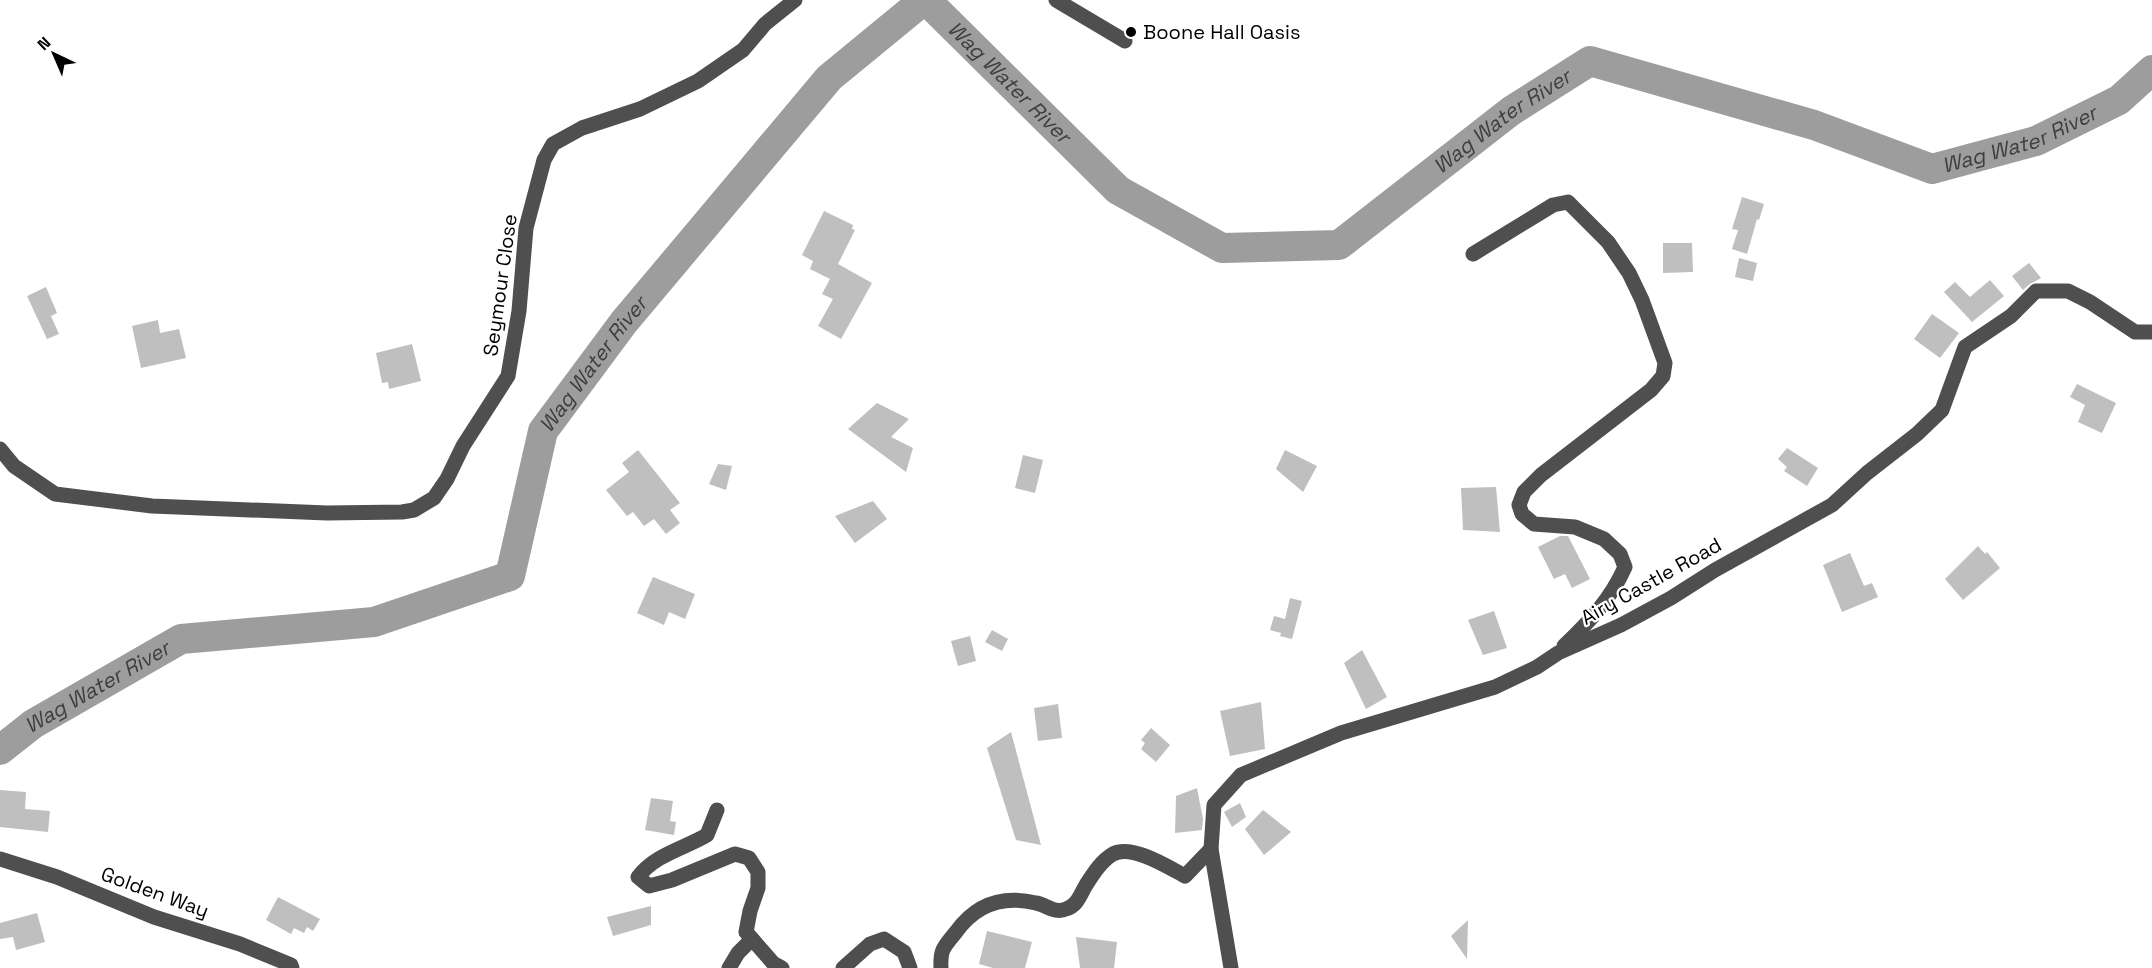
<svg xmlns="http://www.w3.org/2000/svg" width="2152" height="968" font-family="'Space Grotesk',sans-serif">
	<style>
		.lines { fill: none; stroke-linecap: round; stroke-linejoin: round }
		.river { stroke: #9d9d9d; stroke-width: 30 }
		.building { fill: #bfbfbf }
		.minor { stroke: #4f4f4f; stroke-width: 15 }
		.poi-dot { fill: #000; stroke: #fff; stroke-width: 2 }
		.labels { text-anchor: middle; stroke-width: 4.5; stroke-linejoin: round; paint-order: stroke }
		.poi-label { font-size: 20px; fill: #000; stroke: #fff; text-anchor: start }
		.street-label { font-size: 20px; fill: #000; stroke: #fff }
		.water-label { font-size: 21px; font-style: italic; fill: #3e3e3e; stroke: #fff }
	</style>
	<rect width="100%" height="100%" fill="#fff"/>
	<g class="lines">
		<!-- river -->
		<g class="river">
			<path id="s1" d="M926 0 1118 190 1222 248 1339 245 1511 111 1590 61 1814 125 1932 169 2036 141 2119 100 2152 70"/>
			<path id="s2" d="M0 750 33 724 181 639 374 622 510 576 543 431 624 322 829 78 924 0"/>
		</g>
	</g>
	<!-- building -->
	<g class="building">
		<polygon points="1742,197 1764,204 1759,220 1757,219 1747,254 1732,249 1738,230 1732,229"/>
		<polygon points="824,211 853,225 852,229 855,230 838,264 872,283 841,339 818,326 833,299 822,294 830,279 810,269 813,261 802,255"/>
		<polygon points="1663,243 1692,243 1693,272 1663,273"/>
		<polygon points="1739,258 1757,263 1753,281 1735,277"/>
		<polygon points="2029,263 2041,278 2030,284 2023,290 2012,276"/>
		<polygon points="1990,280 2004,296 1972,322 1944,292 1955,282 1970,297"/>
		<polygon points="46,287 57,313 51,316 59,334 47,339 27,296"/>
		<polygon points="1932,314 1959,333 1940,358 1914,339"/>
		<polygon points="158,320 160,333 179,329 186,358 141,368 132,326"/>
		<polygon points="412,344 421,381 389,389 388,382 382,383 376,353"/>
		<polygon points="2077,384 2116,403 2102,433 2078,422 2085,405 2070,397"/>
		<polygon points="877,403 909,419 891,437 913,448 906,472 848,429"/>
		<polygon points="1787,448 1818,468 1807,486 1784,471 1787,467 1778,459"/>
		<polygon points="638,450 680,503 670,510 680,523 666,534 654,519 644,526 633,512 627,516 606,490 629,472 622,463"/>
		<polygon points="1285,450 1317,466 1303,492 1276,469"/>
		<polygon points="1023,455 1043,460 1035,493 1015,488"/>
		<polygon points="718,464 732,466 726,490 709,484"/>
		<polygon points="1496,487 1500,532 1463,530 1461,488"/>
		<polygon points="873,501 887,519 855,543 835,516"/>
		<polygon points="1560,536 1568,536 1590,579 1572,588 1565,574 1554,579 1538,547"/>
		<polygon points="1978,546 1985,554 1987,552 2000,568 1963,600 1945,579"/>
		<polygon points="1850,553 1864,586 1872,583 1878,597 1842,612 1823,565"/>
		<polygon points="653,577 695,594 685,619 669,612 664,625 637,613"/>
		<polygon points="1290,598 1302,601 1292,639 1280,636 1281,633 1270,630 1274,616 1285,619"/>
		<polygon points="1494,611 1507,648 1483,655 1468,620"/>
		<polygon points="992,630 1008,639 1002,651 985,642"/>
		<polygon points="970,636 976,661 958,666 951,641"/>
		<polygon points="1362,650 1387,697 1366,709 1344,663"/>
		<polygon points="1261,702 1265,749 1230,756 1220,711"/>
		<polygon points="1058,704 1062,738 1038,741 1034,708"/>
		<polygon points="1151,728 1170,745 1156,762 1141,749 1145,743 1141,740"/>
		<polygon points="1011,732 1036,826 1041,845 1016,840 987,748"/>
		<polygon points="1197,788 1203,819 1202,830 1175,833 1176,796"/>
		<polygon points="0,790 26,792 25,809 50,811 48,832 0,827"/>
		<polygon points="651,798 673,801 670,821 676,822 674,835 645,830"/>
		<polygon points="1240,803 1246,817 1232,827 1224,812"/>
		<polygon points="1263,810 1291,832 1264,855 1245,829"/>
		<polygon points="278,897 320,919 313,931 307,927 304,933 294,928 291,934 266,920"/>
		<polygon points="651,906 651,925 613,936 607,917"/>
		<polygon points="37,913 45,942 16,950 13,937 0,939 0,923"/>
		<polygon points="1468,920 1467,959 1451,936"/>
		<polygon points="987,931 1032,942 1025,968 993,968 979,964"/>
		<polygon points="1076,937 1117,942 1114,968 1080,968"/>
	</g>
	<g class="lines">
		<!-- minor -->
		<g class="minor">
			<polyline points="1056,0 1125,41"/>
			<path d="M1473 254 1553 205 1568 202 1608 242 1629 273 1642 300 1665 363 1663 376 1651 390 1541 475 1524 492 1519 505 1522 514 1534 524 1575 527 1604 539 1620 554 1625 567C1611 599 1589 622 1564 646"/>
			<polyline points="0,449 14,466 55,494 152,506 327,513 402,512 414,510 434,498 447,479 463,446 508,376 519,311 526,228 544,160 553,144 582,128 640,109 698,81 743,50 765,24 795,0"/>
			<path d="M717 810 707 835C683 849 656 854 638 877L649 886 672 880 735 854 749 858 758 872V888L750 911 746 932 773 963 782 968"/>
			<polyline points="0,859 57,877 154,917 240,944 291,965 292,968"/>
			<polyline points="729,968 738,953 752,939"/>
			<polyline points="843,968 870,944 884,939 904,952 910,968"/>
			<path d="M941 968C940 949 944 947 956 932 976 904 1003 895 1036 903 1047 905 1055 914 1066 909 1078 905 1080 895 1086 885 1093 874 1101 861 1113 854 1132 844 1168 867 1185 876L1211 849"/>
			<polyline points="1231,968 1211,849 1214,805 1241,775 1341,733 1495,687 1537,667 1558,653 1621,625 1671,598 1715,570 1832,505 1867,473 1917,434 1942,410 1965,347 2011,316 2036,291 2068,291 2090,302 2135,332 2152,332"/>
		</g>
	</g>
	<!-- markers -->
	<circle class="poi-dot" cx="1131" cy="32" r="6"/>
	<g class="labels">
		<!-- poi labels -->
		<g class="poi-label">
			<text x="1143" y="39">Boone Hall Oasis</text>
		</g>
		<!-- street labels -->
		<g class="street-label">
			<text transform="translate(500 285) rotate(-82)" y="7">Seymour Close</text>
			<text transform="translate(1651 581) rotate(-29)" y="7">Airy Castle Road</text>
			<text transform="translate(155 892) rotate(20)" y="7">Golden Way</text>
		</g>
		<!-- water labels -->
		<g class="water-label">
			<text dy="7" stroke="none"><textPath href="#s1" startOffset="117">Wag Water River</textPath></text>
			<text dy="7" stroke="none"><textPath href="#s1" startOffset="711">Wag Water River</textPath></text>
			<text dy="7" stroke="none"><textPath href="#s1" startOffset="1269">Wag Water River</textPath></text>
			<text dy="7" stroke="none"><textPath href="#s2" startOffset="782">Wag Water River</textPath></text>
			<text dy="7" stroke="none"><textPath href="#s2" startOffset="116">Wag Water River</textPath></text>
		</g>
	</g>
	<!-- north arrow -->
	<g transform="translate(54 54) rotate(316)" stroke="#ffffff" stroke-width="4.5" paint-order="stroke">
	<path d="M0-4.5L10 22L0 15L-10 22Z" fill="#000000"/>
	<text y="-9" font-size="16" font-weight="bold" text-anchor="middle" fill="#000000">N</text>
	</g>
</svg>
